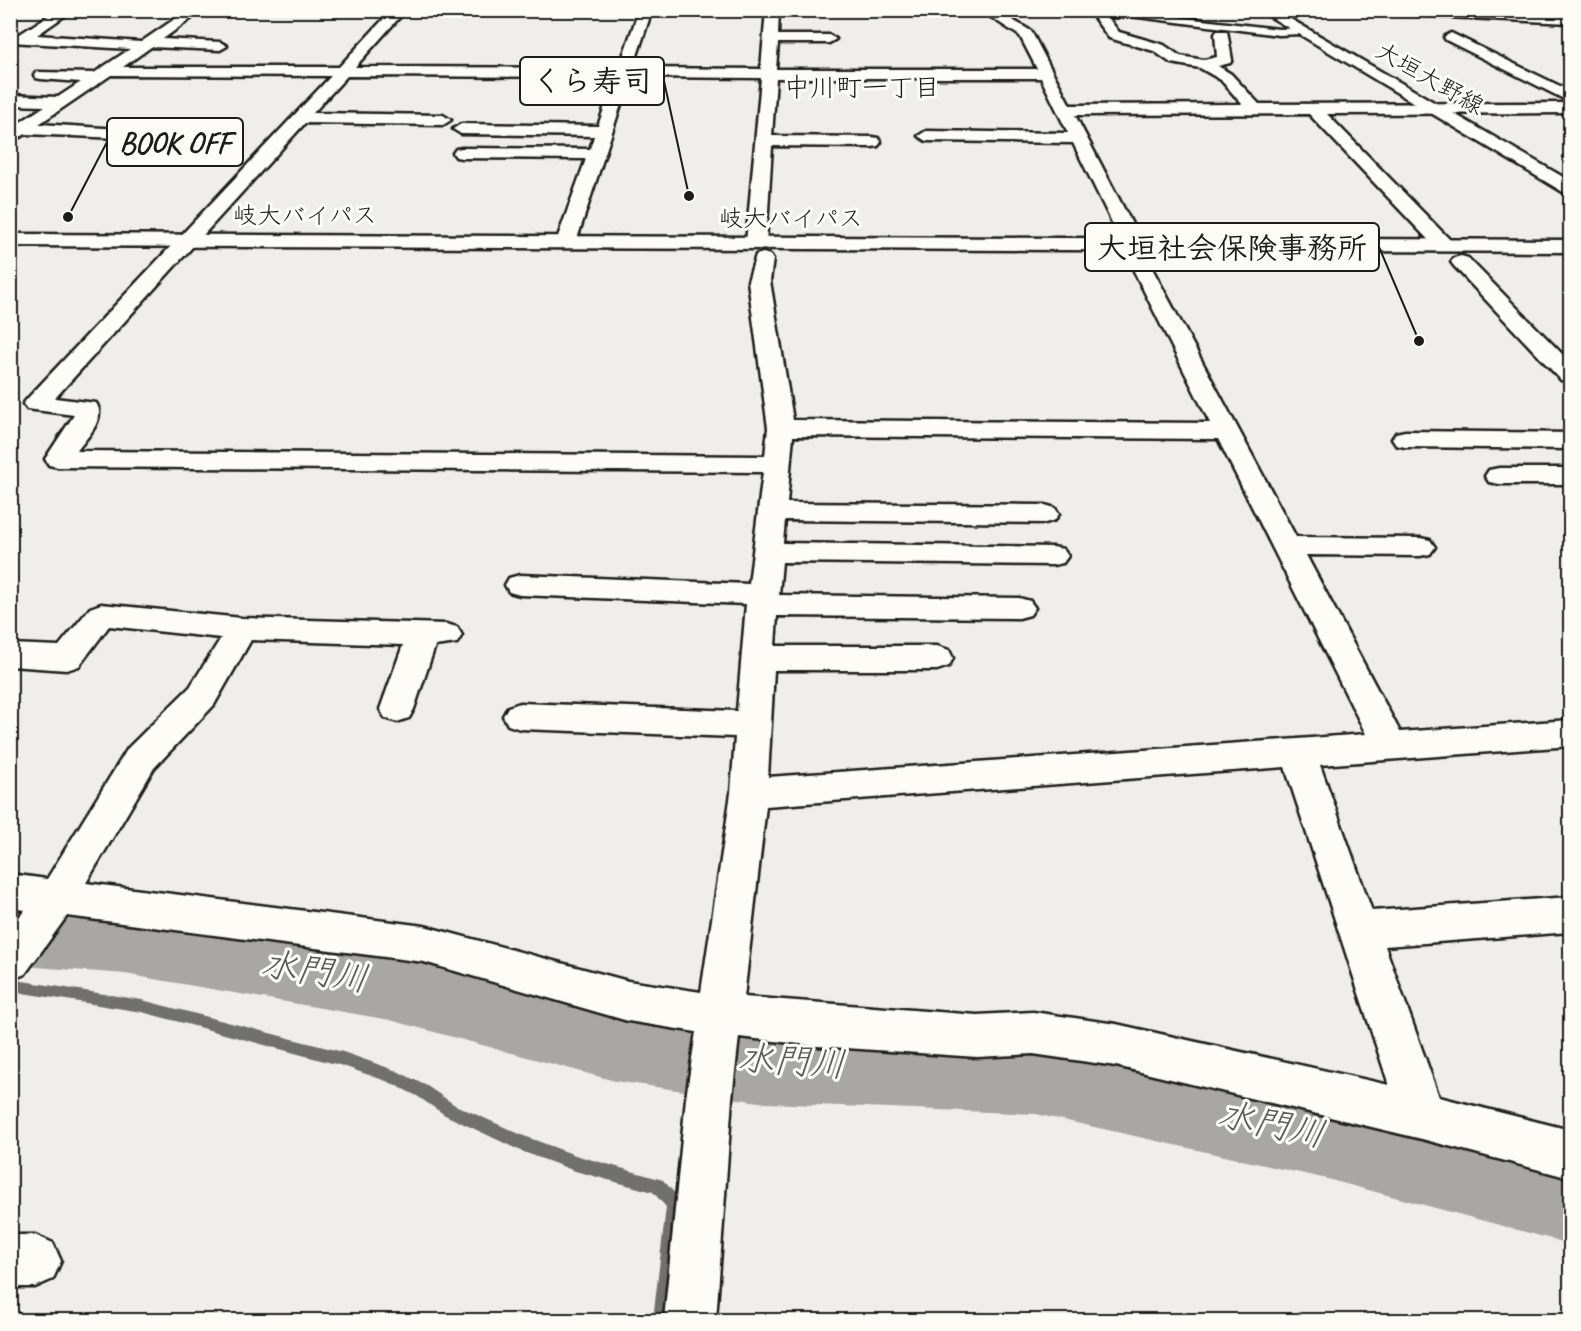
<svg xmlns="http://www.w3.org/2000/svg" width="1581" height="1331" font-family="Caveat,'Klee One',sans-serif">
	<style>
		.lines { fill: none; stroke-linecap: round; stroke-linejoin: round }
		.stream { fill: #706f6d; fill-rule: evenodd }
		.river { fill: #a8a7a3; fill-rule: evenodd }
		.lane-casing { stroke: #1c1c1c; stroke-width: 5 }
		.street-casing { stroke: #1c1c1c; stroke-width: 5 }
		.secondary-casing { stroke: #1c1c1c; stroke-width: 5 }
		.highway-casing { stroke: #1c1c1c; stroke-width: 5 }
		.lane { fill: #fdfcf7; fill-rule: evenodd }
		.street { fill: #fdfcf7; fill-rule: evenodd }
		.secondary { fill: #fdfcf7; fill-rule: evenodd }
		.highway { fill: #fdfcf7; fill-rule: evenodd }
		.labels { text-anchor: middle; stroke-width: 6; stroke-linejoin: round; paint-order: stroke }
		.far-street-label { font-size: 24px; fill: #1c1c1c; stroke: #fdfcf7 }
		.far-neighbourhood-label { font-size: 26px; fill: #1c1c1c; stroke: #fdfcf7 }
		.near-water-label { font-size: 36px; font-style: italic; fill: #5b5b59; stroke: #fdfcf7 }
		.leader { fill: none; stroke: #1c1c1c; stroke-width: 2 }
		.callout-dot { fill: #1c1c1c; stroke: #fdfcf7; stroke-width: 2 }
		.callout { fill: #fdfcf7; stroke: #1c1c1c; stroke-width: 2 }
		.callout-label { font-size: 30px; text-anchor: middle; font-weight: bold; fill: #1c1c1c }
	</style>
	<rect width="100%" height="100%" fill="#f0eeea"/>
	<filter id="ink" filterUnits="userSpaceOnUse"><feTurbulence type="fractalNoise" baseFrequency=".0167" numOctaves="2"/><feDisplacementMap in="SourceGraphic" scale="12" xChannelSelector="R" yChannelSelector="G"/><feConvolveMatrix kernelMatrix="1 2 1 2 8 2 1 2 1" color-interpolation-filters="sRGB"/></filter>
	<g filter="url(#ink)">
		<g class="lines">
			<!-- stream -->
			<polygon class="stream" points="10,979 142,1000 343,1052 397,1071 427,1086 455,1105 524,1136 575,1155 663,1180 680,1199 682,1205 669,1320 653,1320 666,1207 653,1192 575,1171 521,1151 445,1115 417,1096 389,1082 343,1066 142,1012 10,991"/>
			<!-- river -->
			<polygon class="river" points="10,896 125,904 390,946 615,1001 766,1019 1036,1030 1327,1089 1570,1150 1570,1244 1327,1179 1036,1114 766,1103 615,1081 390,1020 125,974 10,965"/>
			<!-- lane casing -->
			<g class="lane-casing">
				<polygon id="lane" points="1125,11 1279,29 1300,28 1304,31 1300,34 1279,35 1122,15 1121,13"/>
			</g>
			<!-- street casing -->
			<g class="street-casing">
				<g id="street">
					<path d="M57 10H73L37 35 141 42 188 10H203L163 39 220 42 227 46 220 50 151 47 123 67H339L392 10H406L355 67 619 68 639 10H652L633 68 761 69 766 10H779L778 35H829L836 39 829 43H778L776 69H1037L1020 36 980 10H996L1031 31 1070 105 1242 104 1221 80 1200 68 1171 63 1154 51 1109 38 1092 15 1099 11 1130 10 1132 13 1130 16 1108 18 1119 32 1164 45 1180 56 1204 60 1217 57 1215 34 1217 31H1227L1232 60 1230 63 1218 66 1231 74 1259 104 1570 103V113L1327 114 1452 242 1455 246 1452 250H1438L1309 114 1075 115 1143 245 1140 249H1126L1123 245 1073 143 926 141 918 136 926 131 1068 133 1041 78H776L772 136 872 137 878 138 881 142 878 146 872 147 772 146 766 243 763 247H749L746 243 761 78 630 77 576 242 573 246H559L556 242 586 159 462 158 456 157 453 153 456 149 462 148 590 149 594 136 461 134 453 129 461 124 598 126 615 77 347 76 313 113 443 115 451 120 443 125 305 123 55 398 96 403C107 419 86 438 77 451L765 456 768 428 748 281 756 255 763 253 770 255 773 259 770 281 793 420 1210 423 1129 261 1132 257 1139 255 1146 257 1296 537 1420 538 1430 540 1435 547 1430 554 1420 556 1306 555 1400 732 1570 720V746L1320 765 1372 911 1570 897V932L1385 946 1439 1097 1570 1130V1178L1422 1139 1116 1066 1033 1054 977 1057 817 1046 739 1037 732 1098 716 1320H664L686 1098 696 1032 628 1021 424 962 67 916 25 974 10 980V928L25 910 10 908V874L47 879 128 748 190 687 221 638 109 626 79 666 67 670 10 666V644L59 646 90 608 101 604 242 618 446 624 457 627 462 635 457 643 435 646 414 709 409 718 397 722 385 718 380 709 403 645 251 640 214 705 154 768 86 883 424 926 628 981 701 992 731 793 735 737 520 729 508 725 503 716 508 707 520 703 737 711 746 604 520 595 509 592 505 585 509 578 520 575 749 584 763 472 58 467 49 465 45 459 74 415 27 409 23 404 27 399 331 76 111 75 39 124 136 130 144 135 142 139 26 134 10 142V124L19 123 45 106 10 105V95L58 97 81 82 41 79 36 78 34 75 36 72 94 73 130 49 10 42V34H20ZM793 436 1218 439 1366 734 768 777 774 670H937L949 666 953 658 949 650 937 646H775L777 616 1019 618 1030 615 1035 608 1030 601 1019 598 779 595 782 562 1053 565 1063 563 1068 556 1063 549 1053 547 783 543 785 520 1045 523 1055 520 1059 514 1055 508 1045 505 787 503ZM1285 767 1389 1085 1116 1024 1033 1012 977 1015 744 997 766 806Z"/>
					<polygon points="1380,10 1477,10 1570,15 1570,23 1386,14"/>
					<polygon points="1451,33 1570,91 1570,102 1446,40 1444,37"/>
					<polygon points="1461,256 1468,258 1570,362 1570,382 1561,380 1454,266 1451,262 1454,258"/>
					<polygon points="1405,431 1570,433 1570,449 1405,447 1396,445 1392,439 1396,433"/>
					<polygon points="1499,468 1570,468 1570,484 1499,484 1489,482 1485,476 1489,470"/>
					<polygon points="10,1235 35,1235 53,1243 61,1261 53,1279 35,1287 10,1287"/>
				</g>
			</g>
			<!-- secondary casing -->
			<g class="secondary-casing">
				<polygon id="secondary" points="1259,10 1275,10 1570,181 1570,193 1563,192"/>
			</g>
			<!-- highway casing -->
			<g class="highway-casing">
				<polygon id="highway" points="10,234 1570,240 1570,252 10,246"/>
			</g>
			<!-- lane -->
			<use href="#lane" class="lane"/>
			<!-- street -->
			<use href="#street" class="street"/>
			<!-- secondary -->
			<use href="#secondary" class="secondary"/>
			<!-- highway -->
			<use href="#highway" class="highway"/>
		</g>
	</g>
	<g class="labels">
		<!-- far-street labels -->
		<g class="far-street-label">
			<text transform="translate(1430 78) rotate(30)" y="8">大垣大野線</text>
			<text x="305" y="223">岐大バイパス</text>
			<text x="791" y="226">岐大バイパス</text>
		</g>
		<!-- far-neighbourhood labels -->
		<g class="far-neighbourhood-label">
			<text x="862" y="96">中川町一丁目</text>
		</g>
		<!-- near-water labels -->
		<g class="near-water-label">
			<text transform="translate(315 970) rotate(9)" y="13">水門川</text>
			<text transform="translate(792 1060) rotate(4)" y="13">水門川</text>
			<text transform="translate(1272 1123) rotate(12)" y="13">水門川</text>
		</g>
	</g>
	<!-- callouts -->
	<path class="leader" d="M689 196L664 81M68 217L107 142M1419 341L1379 247"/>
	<g class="callout-dot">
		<circle cx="689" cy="196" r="6"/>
		<circle cx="68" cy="217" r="6"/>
		<circle cx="1419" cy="341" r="6"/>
	</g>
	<g class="callout">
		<rect x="520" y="57" width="144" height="48" rx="6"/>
		<rect x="107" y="118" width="136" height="48" rx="6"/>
		<rect x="1085" y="223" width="294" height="48" rx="6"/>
	</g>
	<g class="callout-label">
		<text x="592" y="91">くら寿司</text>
		<text x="175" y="153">BOOK OFF</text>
		<text x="1232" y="258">大垣社会保険事務所</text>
	</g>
	<!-- margin -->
	<rect width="1581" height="1331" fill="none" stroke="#fdfcf7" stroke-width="36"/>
	<rect x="18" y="18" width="1545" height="1295" fill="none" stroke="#1c1c1c" stroke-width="2" filter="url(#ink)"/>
</svg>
